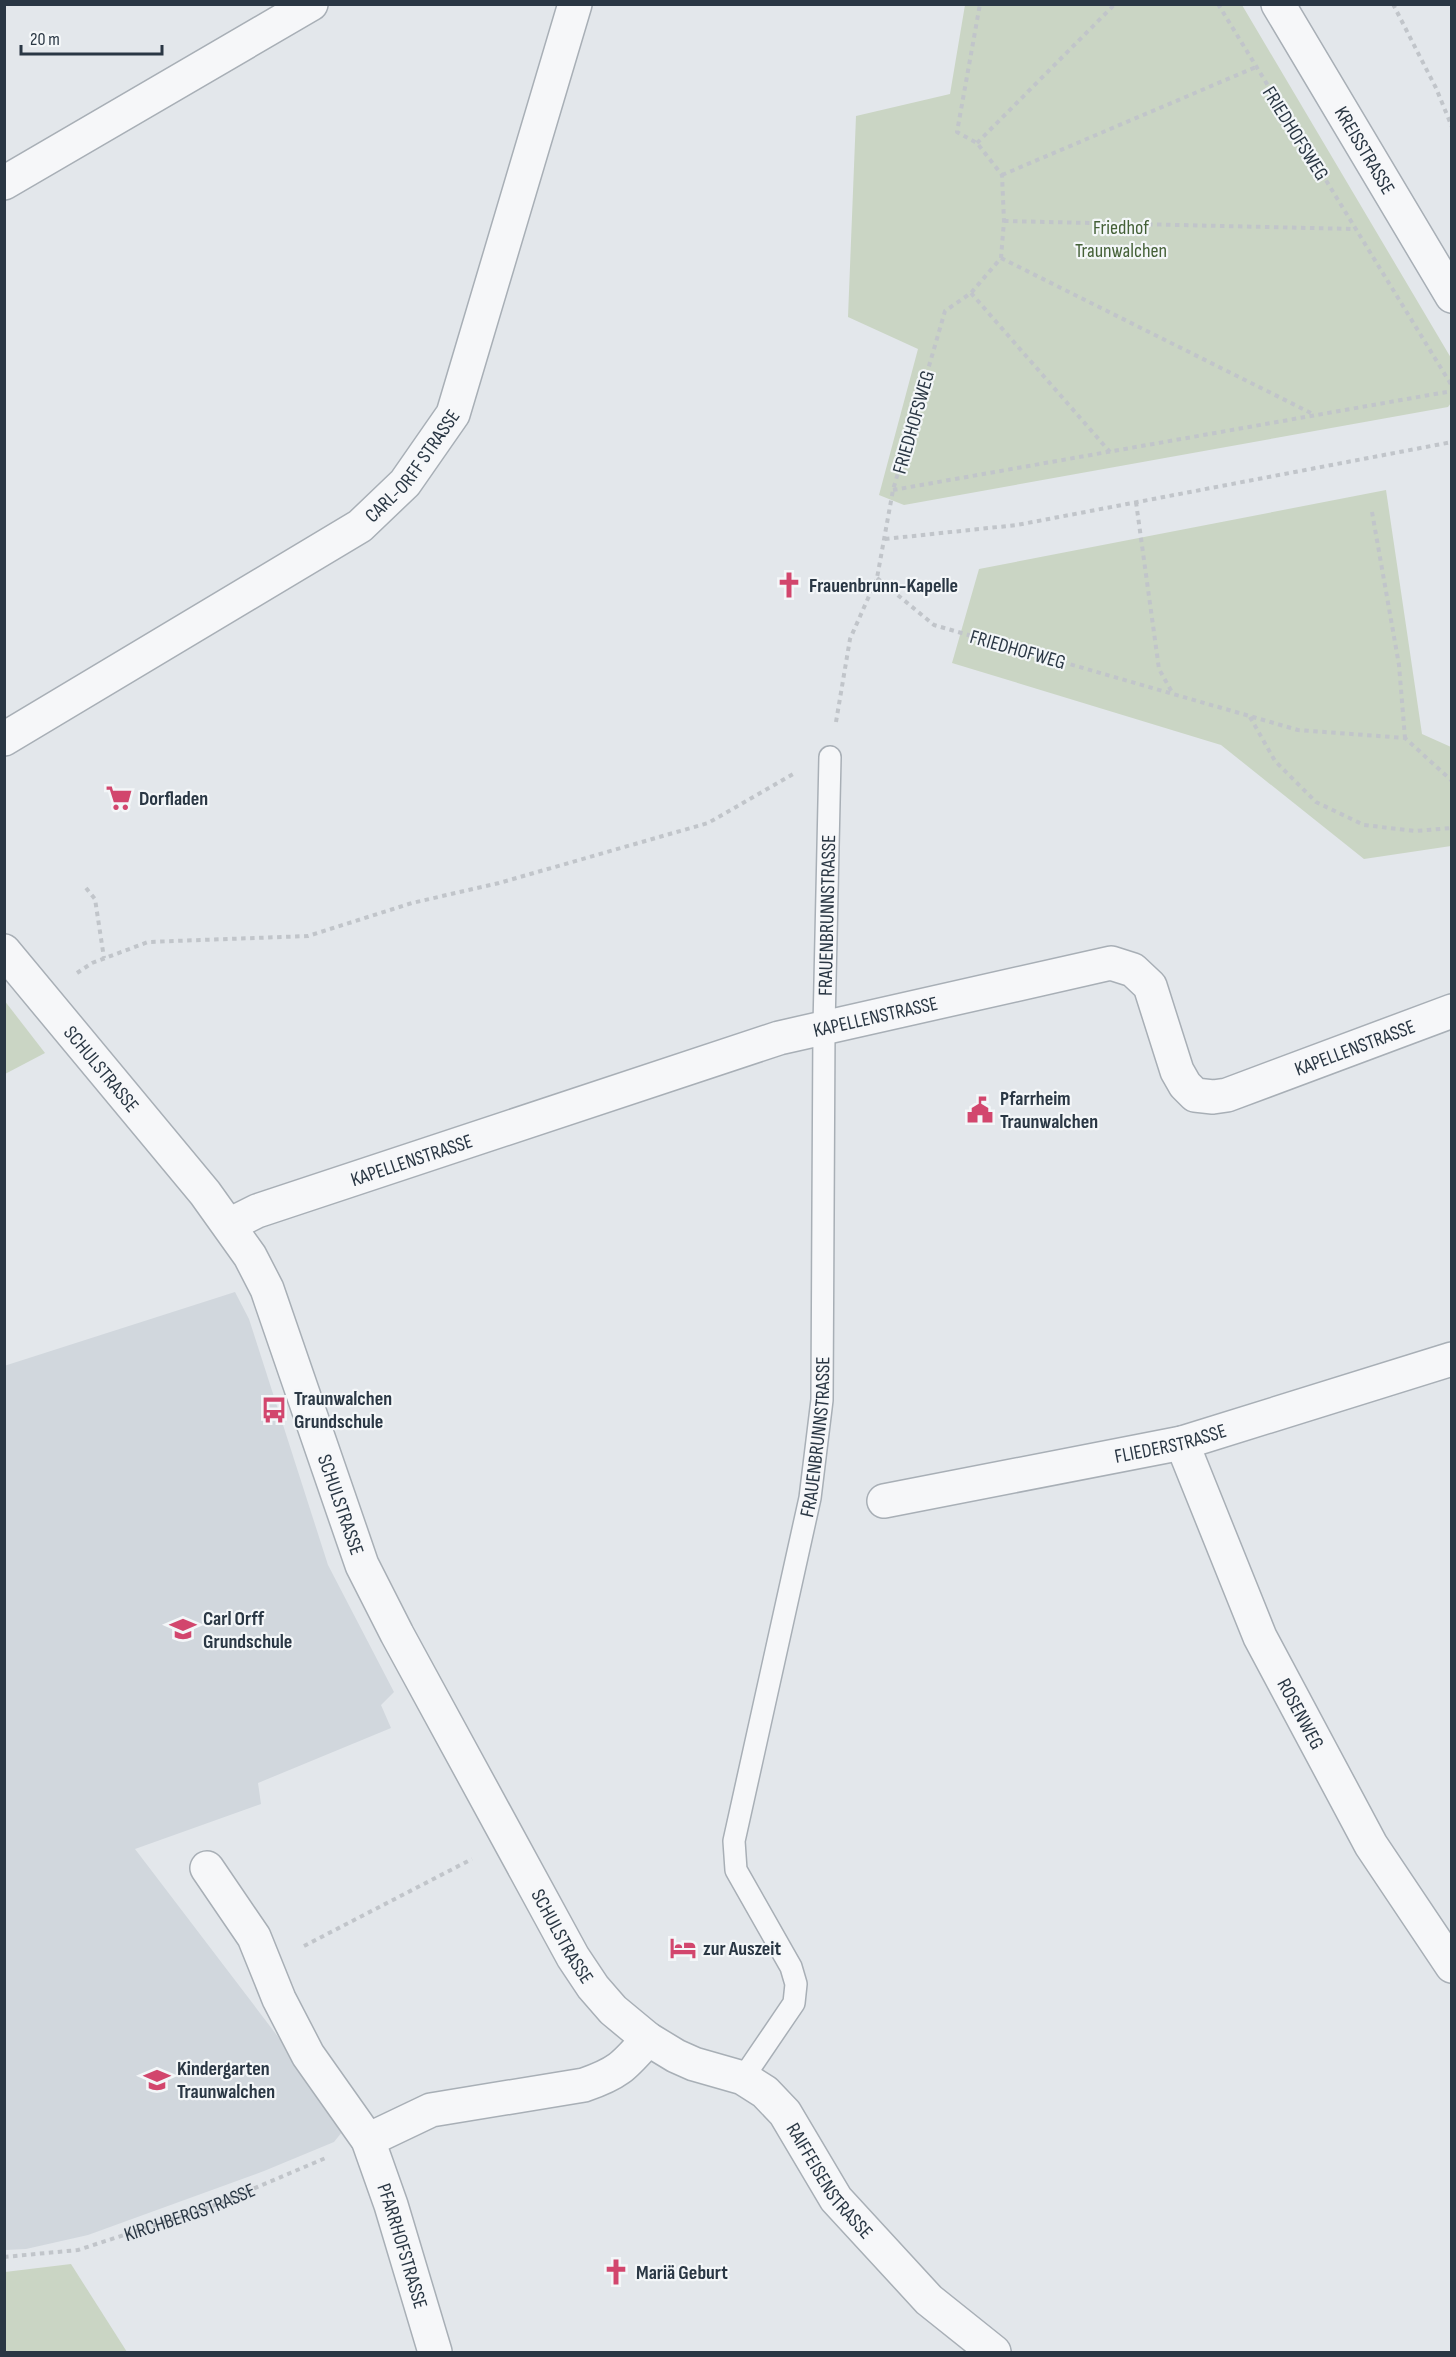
<svg xmlns="http://www.w3.org/2000/svg" width="1456" height="2357" font-family="'Sofia Sans Condensed',sans-serif">
	<style>
		.built { fill: #d1d7dd }
		.green { fill: #cad5c4 }
		.lines { fill: none; stroke-linecap: round; stroke-linejoin: round }
		.service-casing { stroke: #a8afb6; stroke-width: 24 }
		.minor-casing { stroke: #a8afb6; stroke-width: 36 }
		.tertiary-casing { stroke: #a8afb6; stroke-width: 36 }
		.path { stroke: #c1c5ca; stroke-width: 4; stroke-dasharray: 4.5 4.5; stroke-linecap: butt }
		.service { stroke: #f6f7f9; stroke-width: 21 }
		.minor { stroke: #f6f7f9; stroke-width: 33 }
		.tertiary { stroke: #f6f7f9; stroke-width: 33 }
		.labels { text-anchor: middle; stroke-width: 4.5; stroke-linejoin: round; paint-order: stroke }
		.street-label { font-size: 20px; fill: #2a3744; stroke: #f3f6f8 }
		.park-label { font-size: 20px; fill: #446037; stroke: #f3f6f8 }
		.poi-label { font-size: 20px; font-weight: bold; fill: #2a3744; stroke: #f3f6f8; text-anchor: start }
	</style>
	<rect width="100%" height="100%" fill="#e3e7eb"/>
	<!-- built -->
	<polygon class="built" points="235,1292 249,1319 328,1565 394,1692 381,1705 391,1728 258,1783 261,1804 135,1849 282,2042 337,2119 342,2132 334,2142 264,2171 88,2235 26,2249 5,2250 4,1366"/>
	<!-- green -->
	<g class="green">
		<polygon points="965,5 1242,5 1451,358 1451,403 1448,407 904,505 879,495 918,349 848,317 856,116 950,94"/>
		<polygon points="1386,490 1422,734 1451,747 1451,846 1364,859 1221,745 952,663 979,569"/>
		<polygon points="4,1000 45,1053 5,1074 4,1074"/>
		<polygon points="71,2264 127,2352 5,2352 5,2272"/>
	</g>
	<g class="lines">
		<!-- service casing -->
		<g class="service-casing">
			<g id="service">
				<path id="s2" d="M743 2078 794 2003 796 1984 791 1967 736 1870 734 1841 810 1498 822 1400 824 1027 830 757"/>
			</g>
		</g>
		<!-- minor casing -->
		<g class="minor-casing">
			<g id="minor">
				<polyline points="4,183 311,4"/>
				<path id="s3" d="M4 739 360 526 405 483 453 414 575 4"/>
				<path id="s4" d="M4 951 205 1193 250 1256 267 1289 362 1565 397 1634 573 1957 593 1987 613 2010 648 2039 676 2056 694 2064 743 2078 765 2092 785 2113 836 2199 929 2300 994 2352"/>
				<path id="s5" d="M229 1225 257 1211 779 1038 1111 963 1133 970 1150 986 1177 1071 1185 1085 1195 1095 1213 1097 1227 1095 1452 1011"/>
				<path id="s6" d="M1182 1443 1260 1637 1371 1845 1452 1966"/>
				<path id="s7" d="M884 1501 1182 1443 1452 1359"/>
				<path id="s8" d="M207 1868 254 1937 279 1999 308 2055 368 2140 391 2205 435 2352"/>
				<path d="M368 2140 431 2110 584 2085C619 2073 624 2066 648 2039"/>
			</g>
		</g>
		<!-- tertiary casing -->
		<g class="tertiary-casing">
			<g id="tertiary">
				<path id="s9" d="M1278 4 1452 296"/>
			</g>
		</g>
		<!-- path -->
		<g class="path">
			<polyline points="1218,4 1452,386"/>
			<polyline points="1393,4 1436,88 1452,127"/>
			<polyline points="977,143 1115,4"/>
			<polyline points="1002,175 1256,67"/>
			<polyline points="1004,221 1354,229"/>
			<polyline points="1001,258 1315,415"/>
			<polyline points="971,293 1110,452"/>
			<polyline points="893,490 1452,391"/>
			<polyline points="1136,502 1159,669 1173,694"/>
			<polyline points="1372,512 1399,665 1405,738"/>
			<polyline points="885,539 1017,525 1452,442"/>
			<polyline points="877,578 934,625 1298,730 1405,738 1452,781"/>
			<polyline points="1250,717 1275,761 1316,802 1364,825 1415,831 1452,828"/>
			<polyline points="836,722 850,639 877,578 893,490 945,311 971,293 1001,258 1004,221 1002,175 977,143 957,132 980,4"/>
			<polyline points="86,888 95,899 104,958"/>
			<polyline points="77,973 92,963 148,942 308,936 412,903 499,883 708,823 795,773"/>
			<polyline points="304,1946 472,1859"/>
			<path id="s1" d="M4 2257 78 2250 210 2207 328 2157"/>
		</g>
		<!-- service -->
		<use href="#service" class="service"/>
		<!-- minor -->
		<use href="#minor" class="minor"/>
		<!-- tertiary -->
		<use href="#tertiary" class="tertiary"/>
	</g>
	<!-- icons -->
	<defs>
		<g id="church-bare" transform="scale(2.07)"><path d="M-1.2-6h2.4v3.5h3.3v2.4h-3.3V6h-2.4V-.1h-3.3v-2.4h3.3Z" fill="#d2466d" stroke="#f3f6f8" stroke-width="2.5" paint-order="stroke"/></g>
		<g id="supermarket-bare" transform="scale(2.07)"><path d="M-6-5.5h2.5l.6 2H6L4.5 2H-2.5L-4.4-4H-6ZM-1.5 3.2a1.3 1.3 0 1 0 .1 0ZM3 3.2a1.3 1.3 0 1 0 .1 0Z" fill="#d2466d" stroke="#f3f6f8" stroke-width="2.5" paint-order="stroke"/></g>
		<g id="civic-bare" transform="scale(2.07)"><path d="M-.6-6.5H3V-4.5H.6V-3L4-1V1h2V6H-6V1h2V-1L-.6-3ZM-1.2 2.5V6h2.4V2.5Z" fill="#d2466d" stroke="#f3f6f8" stroke-width="2.5" paint-order="stroke"/></g>
		<g id="bus-bare" transform="scale(2.07)"><path d="M-5-6H5V4H4V6H2V4H-2V6H-4V4H-5ZM-3.5-4V0h7V-4ZM-3.5 1.2v1.5H-2V1.2ZM2 1.2v1.5H3.5V1.2Z" fill="#d2466d" stroke="#f3f6f8" stroke-width="2.5" paint-order="stroke"/></g>
		<g id="school-bare" transform="scale(2.07)"><path d="M0-5L7-2L0 1L-7-2ZM-4 1L0 2.5L4 1V4Q0 6-4 4Z" fill="#d2466d" stroke="#f3f6f8" stroke-width="2.5" paint-order="stroke"/></g>
		<g id="hotel-bare" transform="scale(2.07)"><path d="M-6-4.5h1.5V1H6V5H4.5V3h-9V5H-6ZM-4 0a1.8 1.8 0 1 1 3.6 0ZM.5 0V-2.5h3Q6-2.5 6 0Z" fill="#d2466d" stroke="#f3f6f8" stroke-width="2.5" paint-order="stroke"/></g>
	</defs>
	<g fill-rule="evenodd">
		<use href="#church-bare" x="789" y="585"/>
		<use href="#supermarket-bare" x="119" y="798"/>
		<use href="#civic-bare" x="980" y="1110"/>
		<use href="#bus-bare" x="274" y="1410"/>
		<use href="#school-bare" x="183" y="1629"/>
		<use href="#hotel-bare" x="683" y="1948"/>
		<use href="#school-bare" x="157" y="2080"/>
		<use href="#church-bare" x="616" y="2272"/>
	</g>
	<g class="labels">
		<!-- street labels -->
		<g class="street-label">
			<text transform="translate(1296 133) rotate(58)" y="7">FRIEDHOFSWEG</text>
			<text dy="7" stroke="none"><textPath href="#s9" startOffset="170">KREISSTRASSE</textPath></text>
			<text transform="translate(913 422) rotate(-74)" y="7">FRIEDHOFSWEG</text>
			<text dy="7" stroke="none"><textPath href="#s3" startOffset="495">CARL-ORFF STRASSE</textPath></text>
			<text transform="translate(1018 649) rotate(16)" y="7">FRIEDHOFWEG</text>
			<text dy="7" stroke="none"><textPath href="#s2" startOffset="1203">FRAUENBRUNNSTRASSE</textPath></text>
			<text dy="7" stroke="none"><textPath href="#s5" startOffset="680">KAPELLENSTRASSE</textPath></text>
			<text dy="7" stroke="none"><textPath href="#s5" startOffset="1256">KAPELLENSTRASSE</textPath></text>
			<text dy="7" stroke="none"><textPath href="#s4" startOffset="153">SCHULSTRASSE</textPath></text>
			<text dy="7" stroke="none"><textPath href="#s5" startOffset="194">KAPELLENSTRASSE</textPath></text>
			<text dy="7" stroke="none"><textPath href="#s2" startOffset="681">FRAUENBRUNNSTRASSE</textPath></text>
			<text dy="7" stroke="none"><textPath href="#s7" startOffset="292">FLIEDERSTRASSE</textPath></text>
			<text dy="7" stroke="none"><textPath href="#s4" startOffset="657">SCHULSTRASSE</textPath></text>
			<text dy="7" stroke="none"><textPath href="#s6" startOffset="296">ROSENWEG</textPath></text>
			<text dy="7" stroke="none"><textPath href="#s4" startOffset="1143">SCHULSTRASSE</textPath></text>
			<text dy="7" stroke="none"><textPath href="#s4" startOffset="1518">RAIFFEISENSTRASSE</textPath></text>
			<text dy="7" stroke="none"><textPath href="#s1" startOffset="192">KIRCHBERGSTRASSE</textPath></text>
			<text dy="7" stroke="none"><textPath href="#s8" startOffset="429">PFARRHOFSTRASSE</textPath></text>
		</g>
		<!-- park labels -->
		<g class="park-label">
			<text x="1121" y="234">Friedhof<tspan x="1121" dy="23">Traunwalchen</tspan></text>
		</g>
		<!-- poi labels -->
		<g class="poi-label">
			<text x="809" y="592">Frauenbrunn-Kapelle</text>
			<text x="139" y="805">Dorfladen</text>
			<text x="1000" y="1105">Pfarrheim<tspan x="1000" dy="23">Traunwalchen</tspan></text>
			<text x="294" y="1405">Traunwalchen<tspan x="294" dy="23">Grundschule</tspan></text>
			<text x="203" y="1625">Carl Orff<tspan x="203" dy="23">Grundschule</tspan></text>
			<text x="703" y="1955">zur Auszeit</text>
			<text x="177" y="2075">Kindergarten<tspan x="177" dy="23">Traunwalchen</tspan></text>
			<text x="636" y="2279">Mariä Geburt</text>
		</g>
	</g>
	<!-- border -->
	<rect width="1456" height="2357" fill="none" stroke="#2a3744" stroke-width="12"/>
	<!-- scale -->
	<path d="M21 45v9h141v-9" fill="none" stroke="#2a3744" stroke-width="3"/>
	<text x="30" y="45" font-size="18" fill="#2a3744" stroke="#f3f6f8" stroke-width="4.5" paint-order="stroke">20 m</text>
</svg>
